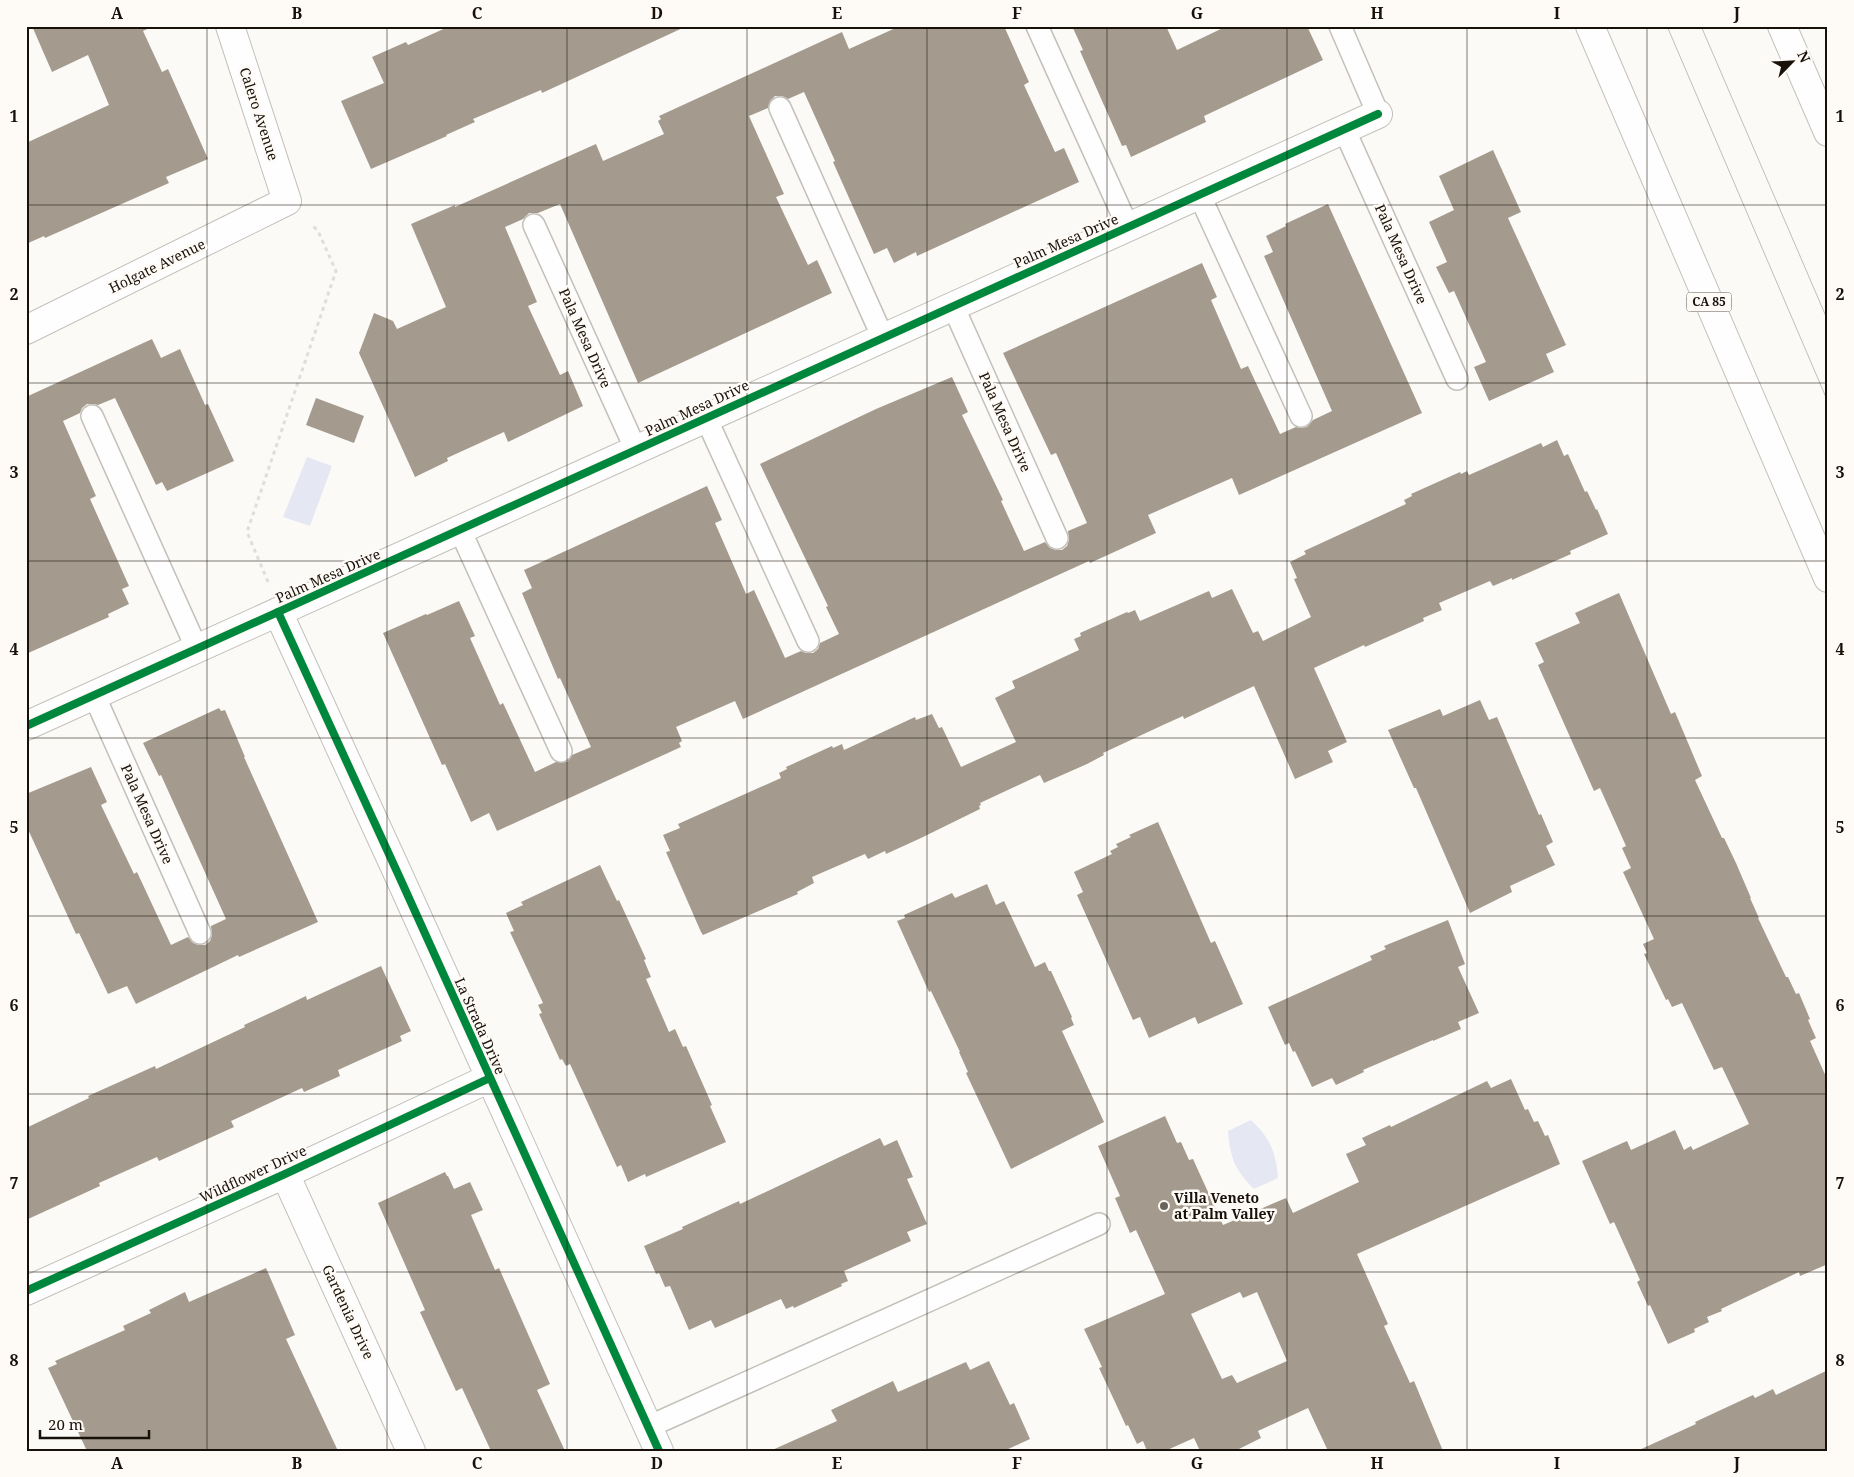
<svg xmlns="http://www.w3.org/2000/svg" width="1854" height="1477" font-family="'Noto Serif',serif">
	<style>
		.water { fill: #e5e7f2 }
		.building { fill: #a49b8e; fill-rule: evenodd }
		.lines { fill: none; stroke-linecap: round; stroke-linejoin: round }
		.service-casing { stroke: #c4c0ba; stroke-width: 24 }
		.minor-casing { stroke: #c4c0ba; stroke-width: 30 }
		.tertiary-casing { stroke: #c4c0ba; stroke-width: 30 }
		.motorway-casing { stroke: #c4c0ba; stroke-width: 30 }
		.path { stroke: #dfdedd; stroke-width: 3; stroke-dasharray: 4 4; stroke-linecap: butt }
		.service { stroke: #fffefe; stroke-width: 21 }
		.minor { stroke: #fffefe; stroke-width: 28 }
		.tertiary { stroke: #fffefe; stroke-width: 28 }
		.motorway { stroke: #fffefe; stroke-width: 28 }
		.tram { stroke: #bfbebc; stroke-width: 1 }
		.cycleway-casing { stroke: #fefaf5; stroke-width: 11 }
		.cycleway { stroke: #00873e; stroke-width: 8 }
		.grid { fill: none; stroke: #181109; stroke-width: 1; stroke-opacity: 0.55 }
		.poi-dot { fill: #68635c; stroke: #fefaf5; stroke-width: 2 }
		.labels { text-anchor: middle; stroke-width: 5; stroke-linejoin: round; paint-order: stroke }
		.shield { fill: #fefaf5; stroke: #5d5750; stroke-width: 1 }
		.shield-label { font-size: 12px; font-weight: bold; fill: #181109 }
		.street-label { font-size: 14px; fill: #181109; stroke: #fefaf5 }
		.poi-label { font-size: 14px; font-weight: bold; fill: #181109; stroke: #fefaf5; text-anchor: start }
		.neatline { fill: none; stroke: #181109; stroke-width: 2 }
		.grid-label { font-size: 16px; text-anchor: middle; font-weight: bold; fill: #181109 }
	</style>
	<rect width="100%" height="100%" fill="#fcfaf7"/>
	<!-- water -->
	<g class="water">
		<polygon points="307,457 332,466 310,526 283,517"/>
		<path d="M1251 1120C1270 1138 1276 1152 1278 1178L1254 1189C1235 1170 1230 1158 1228 1131Z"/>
	</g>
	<!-- building -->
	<g class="building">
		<polygon points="32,26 154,26 143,31 162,72 168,69 208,159 166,177 169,183 45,238 44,236 26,244 26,143 109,105 88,55 52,72"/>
		<polygon points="450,26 687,26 542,93 541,90 473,119 475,122 446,135 447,136 371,169 341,101 384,83 372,57 406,42 408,45"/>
		<polygon points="900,26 1004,26 1029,82 1024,85 1055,152 1064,148 1079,182 917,256 916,252 894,263 887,248 874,254 833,162 835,161 804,92 788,99 782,96 775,96 770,101 768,108 749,116 784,194 776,197 808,265 817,260 832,293 638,383 560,204 538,213 529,213 523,219 505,227 537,302 528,306 560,375 568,371 583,406 508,442 504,432 447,458 448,461 415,477 359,353 374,313 393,321 397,329 446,307 411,224 455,205 455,207 596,144 603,161 664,134 658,121 661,119 659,116 842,32 849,49"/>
		<polygon points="1072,26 1166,26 1177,50 1227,26 1307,26 1323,60 1204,116 1206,122 1131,157 1126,145 1122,146 1080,51 1083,50"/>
		<polygon points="1493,150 1521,212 1508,218 1566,345 1546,354 1554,372 1489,401 1474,367 1486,362 1454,291 1449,293 1436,267 1447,262 1429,222 1454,210 1439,176"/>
		<polygon points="1328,204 1422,413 1239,495 1232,478 1148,515 1156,533 1090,563 1089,561 743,719 735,701 676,727 682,741 679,743 681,747 497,831 489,813 471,822 445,764 442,765 383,633 426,614 427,615 459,601 475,636 470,638 500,705 503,703 535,772 556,762 567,762 572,755 591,747 560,678 558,679 522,593 532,588 524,570 707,486 722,520 715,523 746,594 754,590 785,658 801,651 806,653 813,653 818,649 820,643 839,634 826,607 828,606 760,464 876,409 952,377 968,412 962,415 1003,500 1001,501 1024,551 1045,542 1050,548 1056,550 1062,550 1067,546 1069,540 1068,531 1087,523 1056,453 1051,455 1003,353 1202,263 1217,297 1211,300 1241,369 1248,366 1280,434 1296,427 1300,428 1307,427 1313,420 1332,411 1264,256 1273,252 1266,236 1286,226 1285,224"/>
		<polygon points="152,339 161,358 180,349 205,405 208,404 234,461 167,491 162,482 156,485 115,398 98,405 93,404 87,404 82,408 80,413 63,421 96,496 90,499 129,586 122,589 129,604 108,614 109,617 26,654 26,397"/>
		<polygon points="316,398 364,416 354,443 306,425"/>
		<polygon points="1557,440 1564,456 1568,454 1585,492 1587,491 1596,510 1597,509 1608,534 1570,551 1571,554 1512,580 1512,578 1493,586 1490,581 1439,603 1442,610 1423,618 1424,621 1365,647 1364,645 1314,668 1347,742 1328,751 1333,762 1295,779 1254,686 1184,719 1183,716 1163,725 1103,753 1104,755 1087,764 1044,783 1040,775 980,803 981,805 979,806 980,809 921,838 886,854 885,851 868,859 865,854 812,877 814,883 797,892 798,894 703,935 701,932 666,852 670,851 663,835 680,828 678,824 781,778 779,773 787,769 786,767 832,746 833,748 842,744 844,750 915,717 916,720 932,714 939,728 942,727 961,767 1016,742 995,698 1015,688 1012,681 1079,650 1074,639 1081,636 1080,633 1127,612 1128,613 1135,610 1140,621 1209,591 1212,598 1232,589 1253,633 1258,631 1263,641 1311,617 1294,579 1297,578 1290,562 1306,554 1304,551 1406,504 1404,500 1412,496 1411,494 1460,472 1461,474 1467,471 1469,475 1541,443 1543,447"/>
		<polygon points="1619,593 1671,714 1675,712 1702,776 1695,780 1722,838 1724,838 1736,863 1751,898 1750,898 1759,918 1758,918 1786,977 1788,977 1796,994 1799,993 1810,1019 1808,1020 1816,1038 1810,1041 1828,1081 1828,1264 1800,1276 1799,1272 1721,1309 1722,1311 1707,1317 1709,1322 1694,1329 1695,1332 1668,1344 1650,1305 1648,1306 1637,1282 1640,1280 1614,1222 1610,1224 1582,1161 1627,1141 1631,1150 1675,1130 1684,1150 1691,1146 1693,1150 1749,1124 1722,1067 1714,1070 1682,1003 1672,1007 1668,999 1666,1000 1644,954 1647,953 1643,944 1654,939 1623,872 1631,868 1622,848 1626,846 1600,788 1594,791 1538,665 1544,662 1535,643 1580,623 1575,613"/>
		<polygon points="1480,700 1489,720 1497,717 1539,815 1541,814 1553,842 1546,846 1555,865 1510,886 1512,892 1470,913 1416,788 1414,788 1388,730 1440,709 1443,716"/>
		<polygon points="219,708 221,711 225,710 245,757 244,757 318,922 239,957 238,955 136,1004 127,986 108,994 79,933 76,934 26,825 26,794 91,767 107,802 101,805 134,874 137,872 171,945 188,937 193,943 199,945 205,945 210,941 212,935 211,926 226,919 161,775 159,776 143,743"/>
		<polygon points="1158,822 1211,943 1215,941 1243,1004 1198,1024 1195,1017 1149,1038 1140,1017 1133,1020 1077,895 1083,892 1074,872 1112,854 1110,851 1118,847 1116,844 1131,837 1129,835"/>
		<polygon points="600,865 617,901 619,900 646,959 644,960 651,977 646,979 669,1032 675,1029 683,1047 686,1046 712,1105 710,1106 726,1142 646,1177 645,1174 628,1182 621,1165 617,1167 570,1064 566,1066 562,1059 560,1060 539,1014 542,1013 538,1005 543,1003 510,932 514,931 506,913 523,905 521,902"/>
		<polygon points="987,884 996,905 1004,901 1035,967 1045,962 1049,971 1051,971 1072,1017 1071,1018 1074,1025 1062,1031 1104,1122 1011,1169 966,1073 968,1072 959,1052 960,1052 931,991 929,992 897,921 905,918 904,915 952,893 955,898"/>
		<polygon points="1448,920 1465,964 1458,967 1479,1013 1458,1022 1461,1029 1433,1041 1433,1040 1363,1070 1364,1072 1336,1085 1332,1078 1312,1087 1295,1051 1293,1052 1289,1043 1285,1045 1268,1007 1372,960 1370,956 1386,949 1384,946"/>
		<polygon points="381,966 411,1031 400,1036 402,1041 338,1070 340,1076 304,1092 302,1088 231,1121 234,1127 159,1161 157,1157 99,1183 100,1186 26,1220 26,1128 89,1098 88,1096 155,1066 156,1069 245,1027 244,1025 281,1008 306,996 307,1000"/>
		<path d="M1511 1079 1525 1110 1528 1109 1534 1122 1538 1121 1545 1136 1548 1135 1560 1164 1357 1254 1388 1324 1384 1326 1410 1383 1414 1381 1443 1451H1328L1308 1408 1258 1431 1261 1438 1235 1451H1200L1194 1438 1165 1451H1147L1143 1441 1137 1444 1128 1425 1126 1426 1115 1402 1099 1368 1102 1367 1084 1329 1165 1294 1136 1230 1130 1233 1115 1198 1120 1196 1098 1146 1165 1116 1177 1143 1181 1142 1189 1160 1193 1159 1223 1225 1286 1198 1293 1213 1359 1182 1346 1154 1366 1145 1362 1138 1390 1125 1391 1127 1487 1081 1491 1088ZM1240 1292 1243 1298 1257 1292 1287 1361 1237 1383 1232 1375 1222 1379 1191 1314Z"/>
		<polygon points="880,1138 884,1146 897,1140 913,1177 907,1179 927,1224 907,1232 911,1241 844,1271 848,1281 841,1284 842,1286 794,1308 793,1306 786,1309 781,1299 715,1328 711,1320 689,1330 670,1286 665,1287 659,1273 656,1274 644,1246 683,1229 682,1227 739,1201 740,1204"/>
		<polygon points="445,1172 447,1176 448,1176 454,1189 470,1182 483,1210 471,1215 495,1270 499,1268 550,1384 537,1390 565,1451 491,1451 462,1388 456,1391 420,1312 425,1310 378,1203"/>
		<polygon points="266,1268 295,1335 286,1339 338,1451 87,1451 48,1368 57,1364 55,1361 125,1330 123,1326 151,1313 149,1310 185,1292 189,1302"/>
		<polygon points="989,1361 1010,1405 1014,1403 1030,1439 1004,1451 770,1451 837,1421 831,1410 893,1381 898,1392 966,1362 970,1370"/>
		<polygon points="1828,1370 1828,1451 1637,1451 1696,1424 1695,1422 1753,1395 1755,1398 1773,1389 1776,1395"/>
	</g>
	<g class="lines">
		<!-- service casing -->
		<g class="service-casing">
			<g id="service">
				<polyline points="1037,26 1128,227"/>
				<polyline points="1340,26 1378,114"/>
				<polyline points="780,108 883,338"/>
				<polyline points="1344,129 1457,379"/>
				<polyline points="1199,194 1301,416"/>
				<polyline points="534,225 636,450"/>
				<polyline points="953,306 1057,538"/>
				<polyline points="92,416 197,649"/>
				<polyline points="706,418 808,641"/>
				<polyline points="460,530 561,751"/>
				<polyline points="94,695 200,933"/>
				<polyline points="648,1427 1099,1224"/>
			</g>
		</g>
		<!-- minor casing -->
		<g class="minor-casing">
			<g id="minor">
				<polyline points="26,330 287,201 230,26"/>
				<polyline points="26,726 1378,114"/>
				<polyline points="285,1174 411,1451"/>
				<polyline points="26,1291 285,1174 490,1078"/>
			</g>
		</g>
		<!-- tertiary casing -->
		<g class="tertiary-casing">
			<polyline id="tertiary" points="278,612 399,876 659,1451"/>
		</g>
		<!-- motorway casing -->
		<g class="motorway-casing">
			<g id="motorway">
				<polyline points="1590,26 1828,578"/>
				<polyline points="1782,26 1828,132"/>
			</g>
		</g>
		<!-- path -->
		<polyline class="path" points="268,582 247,532 336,271 318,231 311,224"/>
		<!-- service -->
		<use href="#service" class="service"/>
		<!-- minor -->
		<use href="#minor" class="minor"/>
		<!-- tertiary -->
		<use href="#tertiary" class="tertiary"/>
		<!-- motorway -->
		<use href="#motorway" class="motorway"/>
		<!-- tram -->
		<g class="tram">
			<polyline points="1667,26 1828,402"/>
			<polyline points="1701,26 1828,321"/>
		</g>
		<!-- cycleway casing -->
		<g class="cycleway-casing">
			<g id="cycleway">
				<polyline points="278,612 399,876 659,1451"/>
				<polyline points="26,726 1378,114"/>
				<polyline points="26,1291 285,1174 490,1078"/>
			</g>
		</g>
		<!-- cycleway -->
		<use href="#cycleway" class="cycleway"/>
	</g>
	<!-- grid -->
	<path class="grid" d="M207 26V1451M387 26V1451M567 26V1451M747 26V1451M927 26V1451M1107 26V1451M1287 26V1451M1467 26V1451M1647 26V1451M26 205H1828M26 383H1828M26 561H1828M26 738H1828M26 916H1828M26 1094H1828M26 1272H1828"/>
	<!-- markers -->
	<circle class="poi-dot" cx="1164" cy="1206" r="5"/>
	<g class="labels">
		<!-- shield labels -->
		<rect class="shield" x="1686.5" y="292.5" width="45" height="19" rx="4"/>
		<g class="shield-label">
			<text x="1709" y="306">CA 85</text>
		</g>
		<!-- street labels -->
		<g class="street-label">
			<text transform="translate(259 114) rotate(72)" y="5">Calero Avenue</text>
			<text transform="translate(1066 241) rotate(-24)" y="5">Palm Mesa Drive</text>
			<text transform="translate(1401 254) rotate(66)" y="5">Pala Mesa Drive</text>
			<text transform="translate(157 266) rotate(-26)" y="5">Holgate Avenue</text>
			<text transform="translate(585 338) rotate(66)" y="5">Pala Mesa Drive</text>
			<text transform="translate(697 408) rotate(-25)" y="5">Palm Mesa Drive</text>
			<text transform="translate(1005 422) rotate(66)" y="5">Pala Mesa Drive</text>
			<text transform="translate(328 576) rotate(-24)" y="5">Palm Mesa Drive</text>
			<text transform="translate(147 814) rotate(66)" y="5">Pala Mesa Drive</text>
			<text transform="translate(480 1026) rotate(66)" y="5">La Strada Drive</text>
			<text transform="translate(253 1174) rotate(-25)" y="5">Wildflower Drive</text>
			<text transform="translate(348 1312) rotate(65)" y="5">Gardenia Drive</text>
		</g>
		<!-- poi labels -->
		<g class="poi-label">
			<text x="1174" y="1203">Villa Veneto<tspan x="1174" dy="16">at Palm Valley</tspan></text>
		</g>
	</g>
	<!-- border -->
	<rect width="1854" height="1477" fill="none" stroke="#fefaf5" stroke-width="55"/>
	<!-- north arrow -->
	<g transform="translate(1792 62) rotate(66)" stroke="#fefaf5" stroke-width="4" paint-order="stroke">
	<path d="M0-4L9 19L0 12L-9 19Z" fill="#181109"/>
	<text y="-8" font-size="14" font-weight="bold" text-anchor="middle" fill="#181109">N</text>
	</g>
	<!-- scale -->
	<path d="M40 1430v8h109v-8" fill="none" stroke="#181109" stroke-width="2.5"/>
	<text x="48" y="1430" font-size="15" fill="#181109" stroke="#fefaf5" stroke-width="4" paint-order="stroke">20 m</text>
	<rect x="28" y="28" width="1798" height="1422" class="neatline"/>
	<g class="grid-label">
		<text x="117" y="19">A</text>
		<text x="297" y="19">B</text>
		<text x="477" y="19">C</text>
		<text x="657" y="19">D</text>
		<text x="837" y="19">E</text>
		<text x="1017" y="19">F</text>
		<text x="1197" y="19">G</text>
		<text x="1377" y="19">H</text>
		<text x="1557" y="19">I</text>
		<text x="1737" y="19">J</text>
		<text x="14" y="122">1</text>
		<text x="1840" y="122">1</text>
		<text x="14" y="300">2</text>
		<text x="1840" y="300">2</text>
		<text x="14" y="478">3</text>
		<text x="1840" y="478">3</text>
		<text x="14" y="655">4</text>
		<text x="1840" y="655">4</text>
		<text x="14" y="833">5</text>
		<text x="1840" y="833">5</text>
		<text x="14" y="1011">6</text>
		<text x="1840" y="1011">6</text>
		<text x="14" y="1189">7</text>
		<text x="1840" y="1189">7</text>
		<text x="14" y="1366">8</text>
		<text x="1840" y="1366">8</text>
		<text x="117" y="1469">A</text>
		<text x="297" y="1469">B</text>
		<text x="477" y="1469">C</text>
		<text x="657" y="1469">D</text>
		<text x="837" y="1469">E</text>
		<text x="1017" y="1469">F</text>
		<text x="1197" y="1469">G</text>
		<text x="1377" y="1469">H</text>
		<text x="1557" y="1469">I</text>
		<text x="1737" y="1469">J</text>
	</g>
</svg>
